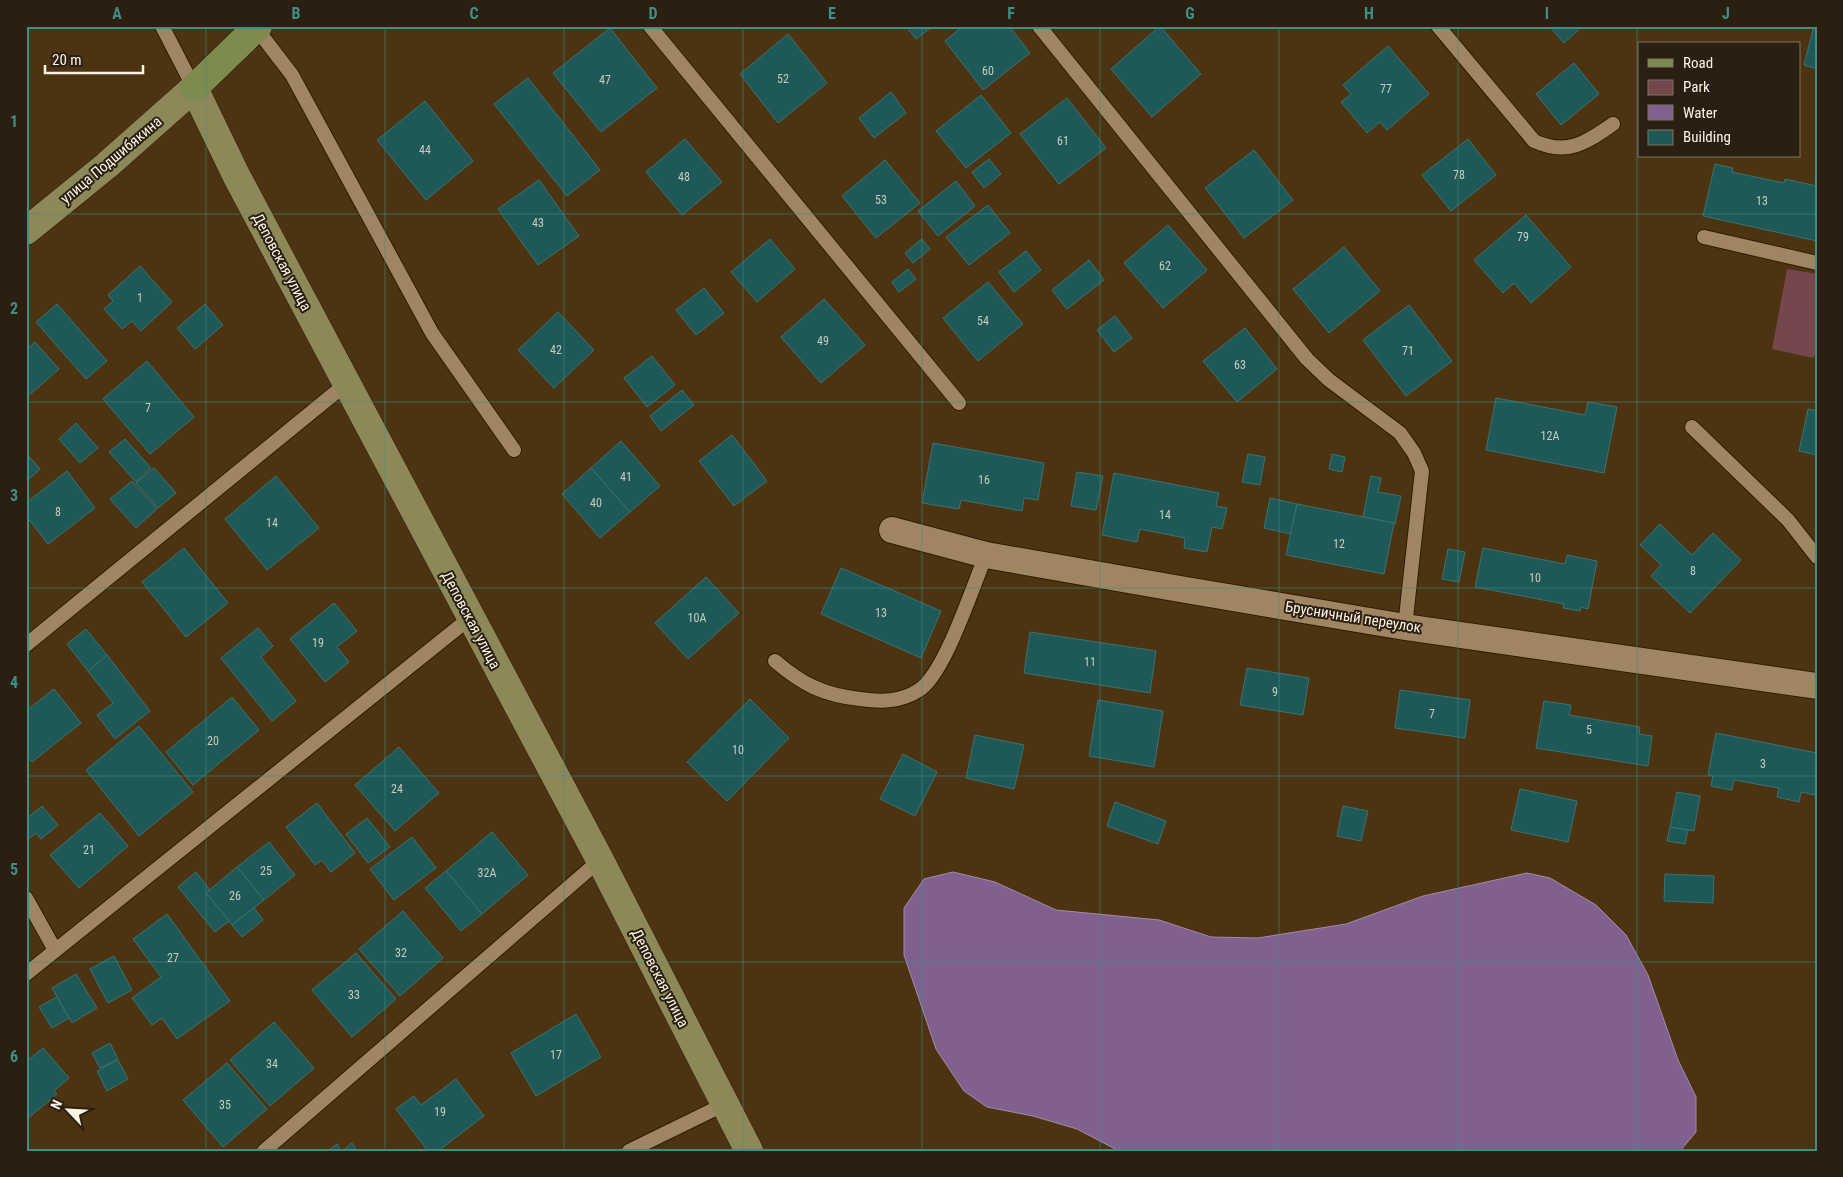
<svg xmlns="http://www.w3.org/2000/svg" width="1843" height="1177" font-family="'Roboto Condensed',sans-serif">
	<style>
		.park { fill: #75474c }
		.water { fill: #7f608f; stroke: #a58ca8 }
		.building { fill: #1f5957; stroke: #3b7371 }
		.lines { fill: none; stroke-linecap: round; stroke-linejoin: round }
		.lane-casing { stroke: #2e1d04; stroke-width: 16 }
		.street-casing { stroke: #2e1d04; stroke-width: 28 }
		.secondary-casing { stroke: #2e1d04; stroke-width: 29 }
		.primary-casing { stroke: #2e1d04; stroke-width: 29 }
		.lane { stroke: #a08562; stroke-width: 14 }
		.street { stroke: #a08562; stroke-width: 26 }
		.secondary { stroke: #8e8859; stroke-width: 28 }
		.primary { stroke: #7d8b50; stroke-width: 28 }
		.grid { fill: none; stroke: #3f8f86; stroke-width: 1; stroke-opacity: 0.55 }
		.labels { text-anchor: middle; stroke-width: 4; stroke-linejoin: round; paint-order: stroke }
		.number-label { font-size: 12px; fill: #c7ccc1 }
		.street-label { font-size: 15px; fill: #fff3e4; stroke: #2a1f11 }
		.neatline { fill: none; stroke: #3f8f86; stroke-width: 2 }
		.grid-label { font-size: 16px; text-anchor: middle; font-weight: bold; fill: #3f8f86 }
	</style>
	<rect width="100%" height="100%" fill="#4c3412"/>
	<!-- park -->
	<polygon class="park" points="1787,269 1817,274 1817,351 1813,358 1772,349"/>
	<!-- water -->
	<polygon class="water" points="953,872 995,882 1056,910 1159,920 1211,937 1258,938 1346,924 1423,896 1527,873 1550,878 1596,905 1626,935 1648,975 1678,1060 1696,1097 1696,1132 1680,1151 1119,1151 1077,1129 1033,1116 987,1107 964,1091 936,1049 904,955 904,908 924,879"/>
	<!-- building -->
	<g class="building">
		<polygon points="906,26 933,26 916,39"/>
		<polygon points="963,26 1009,26 1030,53 983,90 945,41"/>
		<polygon points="1160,26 1201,74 1152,117 1111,69"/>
		<polygon points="1549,26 1583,26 1564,43"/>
		<polygon points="1814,26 1817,26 1817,69 1804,65"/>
		<polygon points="610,28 657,88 601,132 553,73"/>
		<polygon points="788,34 827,83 778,123 740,74"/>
		<polygon points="1388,46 1429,94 1387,130 1380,122 1367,133 1341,102 1351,94 1343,85"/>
		<polygon points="1574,63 1599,94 1561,125 1536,94"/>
		<polygon points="528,78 600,170 567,196 494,104"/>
		<polygon points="891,92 906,113 874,138 859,118"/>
		<polygon points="981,95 1011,133 966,168 936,131"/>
		<polygon points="1067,98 1106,148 1059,184 1020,134"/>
		<polygon points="425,101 473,161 426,200 377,140"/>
		<polygon points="685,139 722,182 682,215 646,172"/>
		<polygon points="1468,139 1496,175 1451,211 1422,175"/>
		<polygon points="1254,150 1293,200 1244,238 1205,188"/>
		<polygon points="989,159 1001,174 984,188 972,172"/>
		<polygon points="885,160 920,203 876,238 842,196"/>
		<polygon points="1715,164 1733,168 1732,172 1784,183 1785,179 1817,186 1817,241 1703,216"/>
		<polygon points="539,180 579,236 538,265 498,209"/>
		<polygon points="956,181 975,206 938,236 918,211"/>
		<polygon points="988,205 1010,233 969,265 946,237"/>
		<polygon points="1526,215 1571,267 1531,303 1514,283 1503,293 1474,260"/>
		<polygon points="1168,225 1207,270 1163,308 1124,263"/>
		<polygon points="770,239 795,269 757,302 731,272"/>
		<polygon points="922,239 930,249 913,263 905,253"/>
		<polygon points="1344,247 1380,291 1329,333 1293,289"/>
		<polygon points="1026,251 1041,270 1014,292 999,272"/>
		<polygon points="1089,260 1104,280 1067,309 1052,290"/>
		<polygon points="140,266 172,302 141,331 132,321 122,329 104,309 113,301 108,295"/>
		<polygon points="908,269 916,279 899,292 892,282"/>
		<polygon points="988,282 1023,324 978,361 943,318"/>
		<polygon points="704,288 724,313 696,335 676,310"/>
		<polygon points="824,299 865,345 821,383 781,337"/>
		<polygon points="57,304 107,361 86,379 36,322"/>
		<polygon points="205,304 223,325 195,349 177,328"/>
		<polygon points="1409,305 1452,361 1406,396 1363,340"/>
		<polygon points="558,312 594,350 554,388 518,350"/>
		<polygon points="1115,316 1132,338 1114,352 1097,330"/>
		<polygon points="1245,328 1277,369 1237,402 1203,361"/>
		<polygon points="35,342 59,369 26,398 26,350"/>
		<polygon points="652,356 675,385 647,407 624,378"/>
		<polygon points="147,361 194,417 150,454 103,399"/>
		<polygon points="682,390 694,405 661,431 650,416"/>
		<polygon points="1496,398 1585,415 1588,402 1617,407 1604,473 1486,450"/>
		<polygon points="1808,409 1817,411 1817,455 1799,451"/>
		<polygon points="76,423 98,448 80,463 59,439"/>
		<polygon points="732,435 767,481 734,506 699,461"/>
		<polygon points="125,439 151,468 136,482 109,452"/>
		<polygon points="621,441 660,486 630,512 591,468"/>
		<polygon points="933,443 1044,463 1038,500 1024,498 1022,511 961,500 959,509 922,503"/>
		<polygon points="26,453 40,469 26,482"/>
		<polygon points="1248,454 1265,457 1260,485 1242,482"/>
		<polygon points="1332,454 1345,457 1342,472 1329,469"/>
		<polygon points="154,468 176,493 158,508 136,483"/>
		<polygon points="591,468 630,512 600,538 562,494"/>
		<polygon points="67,471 95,508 48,544 26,516 26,503"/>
		<polygon points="1077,472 1103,476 1096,510 1071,506"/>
		<polygon points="1114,473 1219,493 1216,506 1227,508 1222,529 1212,527 1207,552 1184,548 1185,538 1140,529 1137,542 1102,535"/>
		<polygon points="276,476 319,528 267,570 225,519"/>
		<polygon points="1371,476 1381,478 1378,492 1401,496 1395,524 1363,517"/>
		<polygon points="132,481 157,509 136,528 110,499"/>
		<polygon points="1270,498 1297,504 1291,534 1264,528"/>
		<polygon points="1297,504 1394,523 1384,574 1286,555"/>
		<polygon points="1660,524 1692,555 1713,533 1741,560 1690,613 1651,576 1661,565 1640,545"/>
		<polygon points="184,548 228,603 186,637 142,582"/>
		<polygon points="1483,548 1565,564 1567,555 1597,561 1588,609 1581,607 1580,611 1563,608 1564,604 1475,587"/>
		<polygon points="1448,549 1465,552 1459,582 1442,579"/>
		<polygon points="841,568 941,611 921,658 821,614"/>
		<polygon points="706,577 739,613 688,659 655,623"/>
		<polygon points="334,603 357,631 337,647 349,662 325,682 290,639"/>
		<polygon points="258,628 273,646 261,657 296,701 272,721 221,658"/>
		<polygon points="86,629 107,655 88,671 67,644"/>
		<polygon points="1030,632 1156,651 1150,693 1024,673"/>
		<polygon points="107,655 150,711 115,739 97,715 113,703 88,671"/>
		<polygon points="1247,668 1309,678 1303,715 1240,705"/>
		<polygon points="54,689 81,723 32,762 26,756 26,711"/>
		<polygon points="1400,690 1470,700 1465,738 1395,728"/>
		<polygon points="232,697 259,730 193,785 166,752"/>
		<polygon points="750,699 789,738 727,801 687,762"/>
		<polygon points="1098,700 1163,711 1154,767 1089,756"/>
		<polygon points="1544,701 1571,705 1569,715 1640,727 1639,734 1652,736 1648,766 1536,748"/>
		<polygon points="139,726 193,792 139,836 86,770"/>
		<polygon points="1716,733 1817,753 1815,795 1801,792 1799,802 1777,797 1779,788 1734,780 1732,790 1711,786 1713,776 1708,775"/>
		<polygon points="975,735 1024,745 1014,789 966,778"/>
		<polygon points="399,747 439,793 395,831 355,785"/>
		<polygon points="903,754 937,772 915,816 880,799"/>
		<polygon points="1520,789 1577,801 1568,842 1511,830"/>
		<polygon points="1677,792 1700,796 1694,831 1670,827"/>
		<polygon points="1115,802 1166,821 1158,844 1107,826"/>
		<polygon points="317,803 355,853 331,872 322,860 315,865 286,827"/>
		<polygon points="42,806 58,825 41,839 36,833 26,841 26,819"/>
		<polygon points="1343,806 1368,811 1361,841 1337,836"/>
		<polygon points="100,813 128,846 79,888 50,855"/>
		<polygon points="367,818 390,847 368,863 346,834"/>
		<polygon points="1670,827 1688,830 1685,844 1667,841"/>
		<polygon points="492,832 528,875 482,914 446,871"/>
		<polygon points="412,837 436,868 394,900 370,869"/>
		<polygon points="269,842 295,875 264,900 237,867"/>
		<polygon points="237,867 264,900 232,925 206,893"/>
		<polygon points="446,871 482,914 461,931 425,888"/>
		<polygon points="196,872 210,890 206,893 229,921 215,932 178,887"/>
		<polygon points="1665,874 1714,876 1713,903 1664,901"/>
		<polygon points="254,908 263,920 242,937 232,925"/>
		<polygon points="403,911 443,958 400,996 359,949"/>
		<polygon points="167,914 230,1001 177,1039 162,1018 152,1025 132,998 161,977 133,939"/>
		<polygon points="356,953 396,999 352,1037 312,990"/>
		<polygon points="114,956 132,990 108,1003 90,969"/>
		<polygon points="76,974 97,1008 72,1023 52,988"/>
		<polygon points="57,997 69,1018 52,1028 39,1007"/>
		<polygon points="576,1014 601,1057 536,1096 511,1053"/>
		<polygon points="274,1022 314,1068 270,1106 230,1060"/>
		<polygon points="110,1043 118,1059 100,1068 92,1053"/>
		<polygon points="43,1048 69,1078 54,1091 57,1094 26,1120 26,1059 28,1060"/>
		<polygon points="118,1060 128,1079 107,1091 97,1071"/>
		<polygon points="227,1063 267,1109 223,1147 183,1100"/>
		<polygon points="456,1079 484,1116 438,1151 428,1151 396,1109 414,1096 421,1105"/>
		<polygon points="352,1143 357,1151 342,1151"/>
		<polygon points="337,1144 341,1151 328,1151"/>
	</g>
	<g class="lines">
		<!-- lane casing -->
		<g class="lane-casing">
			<g id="lane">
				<polyline points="162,26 194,88"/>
				<polyline points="650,26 959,403"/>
				<polyline points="1039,26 1307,359 1329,380 1400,433 1414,453 1422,471 1405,627"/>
				<path d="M1438 26 1534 141C1567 156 1586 143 1613 124"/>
				<polyline points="256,28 292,75 432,333 514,450"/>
				<polyline points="1704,237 1817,263"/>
				<polyline points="1692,427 1788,520 1817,557"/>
				<polyline points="26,645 346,384"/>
				<path d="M775 661C803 685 824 695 860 699 881 702 901 702 919 690 945 674 973 585 986 555"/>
				<polyline points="26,898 55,950"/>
				<polyline points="26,974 470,618"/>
				<polyline points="264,1151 600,860"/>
				<polyline points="629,1151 725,1104"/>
			</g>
		</g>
		<!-- street casing -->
		<g class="street-casing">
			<polyline id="street" points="892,530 986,555 1180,589 1405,627 1817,686"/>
		</g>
		<!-- secondary casing -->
		<g class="secondary-casing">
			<polyline id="secondary" points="26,231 106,166 194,88 236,175 600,860 749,1151"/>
		</g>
		<!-- primary casing -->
		<g class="primary-casing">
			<polyline id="primary" points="194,88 258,26"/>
		</g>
		<!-- lane -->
		<use href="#lane" class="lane"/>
		<!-- street -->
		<use href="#street" class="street"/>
		<!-- secondary -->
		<use href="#secondary" class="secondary"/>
		<!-- primary -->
		<use href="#primary" class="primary"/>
	</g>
	<!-- grid -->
	<path class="grid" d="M206 26V1151M385 26V1151M564 26V1151M743 26V1151M922 26V1151M1100 26V1151M1279 26V1151M1458 26V1151M1637 26V1151M26 214H1817M26 402H1817M26 588H1817M26 776H1817M26 962H1817"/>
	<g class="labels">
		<!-- number labels -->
		<g class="number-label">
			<text x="988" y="75">60</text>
			<text x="783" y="83">52</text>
			<text x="605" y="84">47</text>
			<text x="1386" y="93">77</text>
			<text x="1063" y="145">61</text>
			<text x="425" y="154">44</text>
			<text x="1459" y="179">78</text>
			<text x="684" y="181">48</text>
			<text x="881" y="204">53</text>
			<text x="1762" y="205">13</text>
			<text x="538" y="227">43</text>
			<text x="1523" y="241">79</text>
			<text x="1165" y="270">62</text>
			<text x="140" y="302">1</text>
			<text x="983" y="325">54</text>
			<text x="823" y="345">49</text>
			<text x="556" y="354">42</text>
			<text x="1408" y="355">71</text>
			<text x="1240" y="369">63</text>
			<text x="148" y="412">7</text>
			<text x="1550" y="440">12А</text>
			<text x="626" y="481">41</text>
			<text x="984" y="484">16</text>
			<text x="596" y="507">40</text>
			<text x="58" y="516">8</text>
			<text x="1165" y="519">14</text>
			<text x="272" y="527">14</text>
			<text x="1339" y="548">12</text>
			<text x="1693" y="575">8</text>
			<text x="1535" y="582">10</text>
			<text x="881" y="617">13</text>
			<text x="697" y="622">10А</text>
			<text x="318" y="647">19</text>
			<text x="1090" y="666">11</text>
			<text x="1275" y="696">9</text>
			<text x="1432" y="718">7</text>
			<text x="1589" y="734">5</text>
			<text x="213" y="745">20</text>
			<text x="738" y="754">10</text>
			<text x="1763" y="768">3</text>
			<text x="397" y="793">24</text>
			<text x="89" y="854">21</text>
			<text x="266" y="875">25</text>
			<text x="487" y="877">32А</text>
			<text x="235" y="900">26</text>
			<text x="401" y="957">32</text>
			<text x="173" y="962">27</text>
			<text x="354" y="999">33</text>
			<text x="556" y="1059">17</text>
			<text x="272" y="1068">34</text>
			<text x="225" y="1109">35</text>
			<text x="440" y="1116">19</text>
		</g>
		<!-- street labels -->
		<g class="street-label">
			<text transform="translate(111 160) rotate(-40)" y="5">улица Подшибякина</text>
			<text transform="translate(282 262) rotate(62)" y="5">Деповская улица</text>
			<text transform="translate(1353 617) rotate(9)" y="5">Брусничный переулок</text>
			<text transform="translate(471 620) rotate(62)" y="5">Деповская улица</text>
			<text transform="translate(660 978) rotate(63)" y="5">Деповская улица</text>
		</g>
	</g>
	<!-- border -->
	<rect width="1843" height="1177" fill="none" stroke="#2a1f11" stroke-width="55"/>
	<!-- legend -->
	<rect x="1638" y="42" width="162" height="115" fill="#2a1f11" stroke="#7f7465"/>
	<rect x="1648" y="59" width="25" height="8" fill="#7d8b50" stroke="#7f7465"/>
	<text x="1683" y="68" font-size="15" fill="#fff3e4">Road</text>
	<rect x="1648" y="80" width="25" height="15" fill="#75474c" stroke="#7f7465"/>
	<text x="1683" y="92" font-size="15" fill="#fff3e4">Park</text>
	<rect x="1648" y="105" width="25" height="15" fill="#7f608f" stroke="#7f7465"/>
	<text x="1683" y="118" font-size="15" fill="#fff3e4">Water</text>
	<rect x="1648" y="130" width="25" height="15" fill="#1f5957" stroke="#7f7465"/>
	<text x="1683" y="142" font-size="15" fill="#fff3e4">Building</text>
	<!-- north arrow -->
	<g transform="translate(68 1110) rotate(295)" stroke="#2a1f11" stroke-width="4" paint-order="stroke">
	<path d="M0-4L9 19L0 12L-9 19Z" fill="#fff3e4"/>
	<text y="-8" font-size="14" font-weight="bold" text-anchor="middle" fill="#fff3e4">N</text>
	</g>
	<!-- scale -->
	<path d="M45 65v8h98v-8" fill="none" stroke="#fff3e4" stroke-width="2.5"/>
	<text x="52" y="65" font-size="15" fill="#fff3e4" stroke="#2a1f11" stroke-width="4" paint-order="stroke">20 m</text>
	<rect x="28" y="28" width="1788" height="1122" class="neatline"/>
	<g class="grid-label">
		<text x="117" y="19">A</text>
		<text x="296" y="19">B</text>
		<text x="474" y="19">C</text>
		<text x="653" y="19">D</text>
		<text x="832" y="19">E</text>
		<text x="1011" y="19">F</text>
		<text x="1190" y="19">G</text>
		<text x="1369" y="19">H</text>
		<text x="1547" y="19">I</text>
		<text x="1726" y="19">J</text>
		<text x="14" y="127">1</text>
		<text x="14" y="314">2</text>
		<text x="14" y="501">3</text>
		<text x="14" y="688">4</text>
		<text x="14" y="875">5</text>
		<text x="14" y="1062">6</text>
	</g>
</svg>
